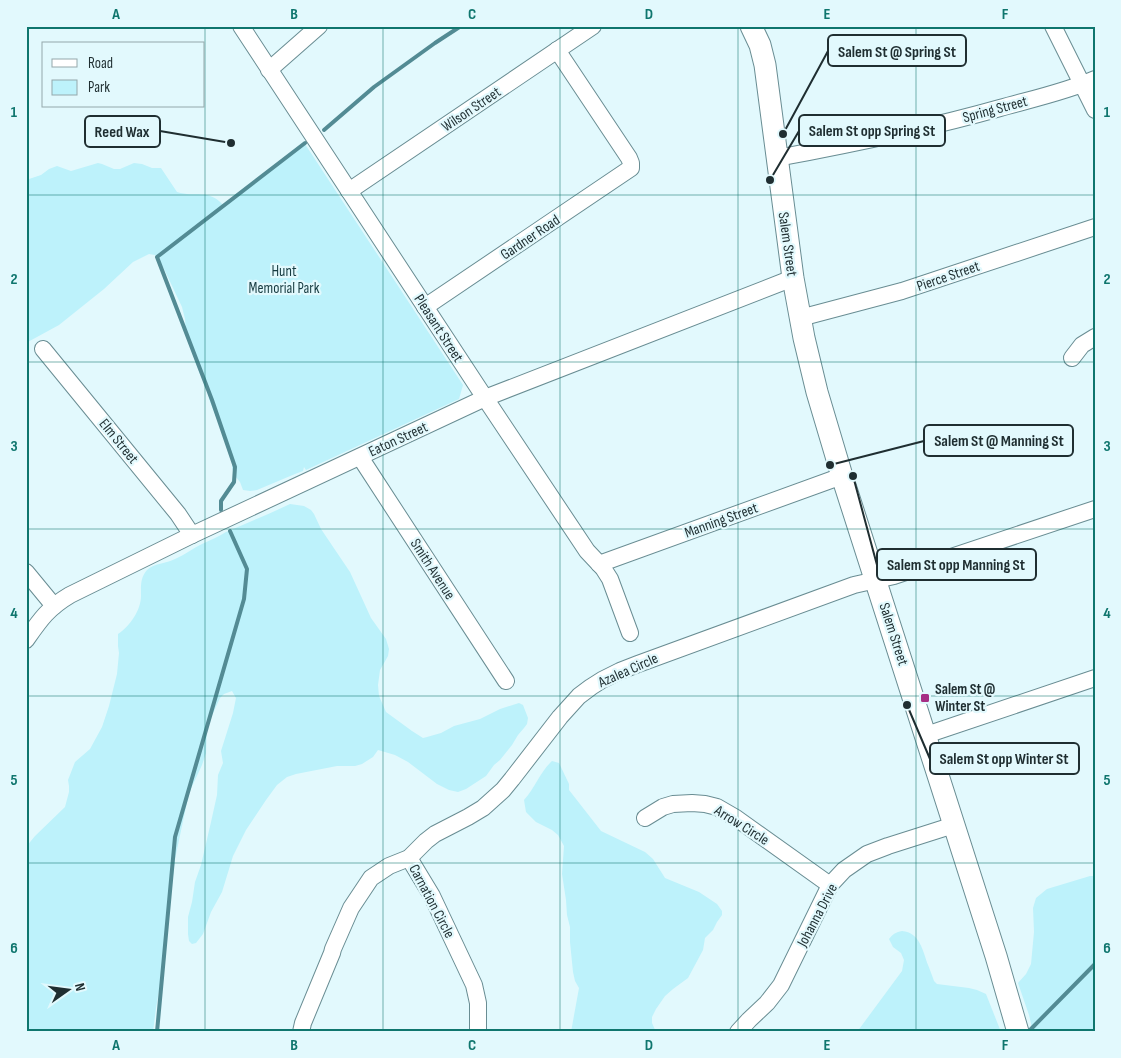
<svg xmlns="http://www.w3.org/2000/svg" width="1121" height="1058" font-family="'Sofia Sans Condensed',sans-serif">
	<style>
		.green { fill: #bdf2fb }
		.lines { fill: none; stroke-linecap: round; stroke-linejoin: round }
		.stream { stroke: #538b94; stroke-width: 4 }
		.minor-casing { stroke: #698d93; stroke-width: 18 }
		.major-casing { stroke: #698d93; stroke-width: 23 }
		.minor { stroke: #fff; stroke-width: 16 }
		.major { stroke: #fff; stroke-width: 21 }
		.grid { fill: none; stroke: #0f766e; stroke-width: 1; stroke-opacity: 0.55 }
		.poi-dot { fill: #a62e84; stroke: #e2f9fd; stroke-width: 2 }
		.labels { text-anchor: middle; stroke-width: 4.5; stroke-linejoin: round; paint-order: stroke }
		.street-label { font-size: 15px; fill: #1f2e31; stroke: #e2f9fd }
		.park-label { font-size: 15px; fill: #163b40; stroke: #e2f9fd }
		.poi-label { font-size: 15px; font-weight: bold; fill: #1f2e31; stroke: #e2f9fd; text-anchor: start }
		.leader { fill: none; stroke: #1f2e31; stroke-width: 2 }
		.callout-dot { fill: #1f2e31; stroke: #e2f9fd; stroke-width: 2 }
		.callout { fill: #e2f9fd; stroke: #1f2e31; stroke-width: 2 }
		.callout-label { font-size: 16px; text-anchor: middle; font-weight: bold; fill: #1f2e31 }
		.neatline { fill: none; stroke: #0f766e; stroke-width: 2 }
		.grid-label { font-size: 16px; text-anchor: middle; font-weight: bold; fill: #0f766e }
	</style>
	<rect width="100%" height="100%" fill="#e2f9fd"/>
	<!-- green -->
	<g class="green">
		<path d="M305 144 463 385 459 399 306 470 304 467 303 471 295 474 257 490 250 491 243 490 240 482 235 476 232 468V460L228 447 209 399 207 388 199 372 186 335 185 319 182 307 164 269 155 255 149 254 133 262 104 289 59 325 26 343V180L41 175 49 169 57 166 71 171 98 163 102 164 114 169H120L134 163 142 164 152 168H161L177 192C196 198 208 188 223 205Z"/>
		<path d="M290 504 304 506 311 510 314 514 321 529 350 572 371 618 386 639 389 649 388 656 380 670 378 685 379 696 386 712 412 731 423 738 427 737 441 733 454 726 480 719 500 709 519 703 523 705 528 718 527 724 524 728 518 735 512 745 500 760 494 765 486 776 466 789 458 792 449 790 437 784 408 762 395 755 378 750 373 757 362 764 355 766H337L296 774 287 777 277 785 266 800 246 830 233 856 222 892 211 912 203 934 196 943 192 944 189 941 188 934V917L192 902 195 882 201 865 211 822 217 795 218 775 223 763 221 751 233 713 236 698 232 691 224 694 220 698 210 720 207 728 206 753 202 765 189 793 175 859 166 935V951L156 1008 153 1032H26V847L35 836 65 807 69 792V786L68 780 75 762 90 749 102 727 109 706 117 674 119 653 118 646V634C130 626 141 610 141 596 141 586 140 578 147 570 154 563 166 564 175 559 185 555 193 548 202 544 210 540 218 537 226 532 247 523 269 514 290 504Z"/>
		<path d="M552 761 559 763 569 784V790L601 831 645 852 653 859 665 878 699 892 717 904 722 911V915L717 922 713 930 705 938 703 950 688 978 673 989 665 996 656 1009 652 1017V1023L656 1032H571L579 988 575 981 573 972 570 942V927L567 915 566 900 562 874 564 846 558 835 552 830 536 822 526 812 524 800C535 788 540 772 552 761Z"/>
		<polygon points="1090,876 1095,876 1095,1032 1033,1032 1029,1015 1018,983 1026,974 1031,964 1034,932 1033,908 1036,898 1047,889"/>
		<path d="M902 931C920 932 923 952 928 965 930 970 932 975 934 981L937 984 969 988 977 990 986 994 1001 1032H857L902 971 904 960 901 953 893 947 889 939C893 934 896 932 902 931Z"/>
	</g>
	<g class="lines">
		<!-- stream -->
		<g class="stream">
			<polyline points="324,130 374,87 435,43 461,26"/>
			<polyline points="221,510 221,501 234,482 235,467 212,400 157,257 305,143"/>
			<polyline points="1031,1029 1095,964"/>
			<polyline points="157,1032 175,837 244,599 247,569 230,531"/>
		</g>
		<!-- minor casing -->
		<g class="minor-casing">
			<g id="minor">
				<polyline points="241,26 485,398 587,551 603,568 610,579 630,633"/>
				<polyline points="1053,26 1095,110"/>
				<polyline points="269,70 319,26"/>
				<path d="M777 158C852 144 926 129 1000 108 1032 99 1065 92 1095 79"/>
				<polyline points="349,191 593,26"/>
				<polyline points="425,307 631,168 631,163 629,158 557,50"/>
				<polyline points="800,318 902,291 1095,227"/>
				<polyline points="43,349 178,514 192,535"/>
				<polyline points="1072,358 1082,345 1095,337"/>
				<polyline points="360,457 506,681"/>
				<polyline points="599,564 842,476"/>
				<polyline points="26,572 54,606"/>
				<path d="M26 640C40 620 48 608 70 595L192 535 485 398 793 278"/>
				<polyline points="926,735 1095,678"/>
				<polyline points="645,818 663,807 673,804 692,803 705,804 717,807 736,818 830,885"/>
				<polyline points="409,858 432,896 474,985 478,1003 478,1032"/>
				<polyline points="301,1032 303,1023 332,953 333,949 351,908 371,878 389,866 409,858 426,841 435,834 468,817 483,808 503,790 512,779 560,717 579,696 591,687 602,680 620,671 638,664 854,585 894,576 1095,509"/>
				<polyline points="738,1032 749,1020 767,1003 781,985 830,885 844,870 867,854 888,846 954,825"/>
			</g>
		</g>
		<!-- major casing -->
		<g class="major-casing">
			<polyline id="major" points="751,26 760,45 765,65 793,278 804,338 817,392 842,476 996,956 1018,1032"/>
		</g>
		<!-- minor -->
		<use href="#minor" class="minor"/>
		<!-- major -->
		<use href="#major" class="major"/>
	</g>
	<!-- grid -->
	<path class="grid" d="M205 26V1032M383 26V1032M560 26V1032M738 26V1032M916 26V1032M26 195H1095M26 362H1095M26 529H1095M26 696H1095M26 863H1095"/>
	<!-- markers -->
	<rect class="poi-dot" x="920" y="693" width="10" height="10" rx="2.5"/>
	<g class="labels">
		<!-- street labels -->
		<g class="street-label">
			<text transform="translate(471 109) rotate(-34)" y="5">Wilson Street</text>
			<text transform="translate(995 109) rotate(-15)" y="5">Spring Street</text>
			<text transform="translate(530 237) rotate(-34)" y="5">Gardner Road</text>
			<text transform="translate(788 244) rotate(82)" y="5">Salem Street</text>
			<text transform="translate(948 276) rotate(-19)" y="5">Pierce Street</text>
			<text transform="translate(439 328) rotate(57)" y="5">Pleasant Street</text>
			<text transform="translate(398 439) rotate(-25)" y="5">Eaton Street</text>
			<text transform="translate(119 441) rotate(51)" y="5">Elm Street</text>
			<text transform="translate(721 520) rotate(-20)" y="5">Manning Street</text>
			<text transform="translate(433 569) rotate(57)" y="5">Smith Avenue</text>
			<text transform="translate(894 634) rotate(72)" y="5">Salem Street</text>
			<text transform="translate(628 670) rotate(-24)" y="5">Azalea Circle</text>
			<text transform="translate(742 825) rotate(32)" y="5">Arrow Circle</text>
			<text transform="translate(432 901) rotate(62)" y="5">Carnation Circle</text>
			<text transform="translate(817 915) rotate(-62)" y="5">Johanna Drive</text>
		</g>
		<!-- park labels -->
		<g class="park-label">
			<text x="284" y="276">Hunt<tspan x="284" dy="17">Memorial Park</tspan></text>
		</g>
		<!-- poi labels -->
		<g class="poi-label">
			<text x="935" y="694">Salem St @<tspan x="935" dy="17">Winter St</tspan></text>
		</g>
	</g>
	<!-- callouts -->
	<path class="leader" d="M783 134L828 51M770 180L799 131M231 143L160 131M830 465L924 441M853 476L877 565M907 705L930 759"/>
	<g class="callout-dot">
		<circle cx="783" cy="134" r="5"/>
		<circle cx="770" cy="180" r="5"/>
		<circle cx="231" cy="143" r="5"/>
		<circle cx="830" cy="465" r="5"/>
		<circle cx="853" cy="476" r="5"/>
		<circle cx="907" cy="705" r="5"/>
	</g>
	<g class="callout">
		<rect x="828" y="35" width="138" height="31" rx="5"/>
		<rect x="799" y="115" width="146" height="31" rx="5"/>
		<rect x="85" y="116" width="75" height="31" rx="5"/>
		<rect x="924" y="425" width="149" height="31" rx="5"/>
		<rect x="877" y="549" width="159" height="31" rx="5"/>
		<rect x="930" y="743" width="149" height="31" rx="5"/>
	</g>
	<g class="callout-label">
		<text x="897" y="57">Salem St @ Spring St</text>
		<text x="872" y="136">Salem St opp Spring St</text>
		<text x="122" y="137">Reed Wax</text>
		<text x="999" y="446">Salem St @ Manning St</text>
		<text x="956" y="570">Salem St opp Manning St</text>
		<text x="1004" y="764">Salem St opp Winter St</text>
	</g>
	<!-- border -->
	<rect width="1121" height="1058" fill="none" stroke="#e2f9fd" stroke-width="55"/>
	<!-- legend -->
	<rect x="42" y="42" width="162" height="65" fill="#e2f9fd" stroke="#94a8ab"/>
	<rect x="52" y="59" width="25" height="8" fill="#ffffff" stroke="#94a8ab"/>
	<text x="88" y="68" font-size="15" fill="#1f2e31">Road</text>
	<rect x="52" y="80" width="25" height="15" fill="#bdf2fb" stroke="#94a8ab"/>
	<text x="88" y="92" font-size="15" fill="#1f2e31">Park</text>
	<!-- north arrow -->
	<g transform="translate(68 990) rotate(76)" stroke="#e2f9fd" stroke-width="4" paint-order="stroke">
	<path d="M0-4L9 19L0 12L-9 19Z" fill="#1f2e31"/>
	<text y="-8" font-size="14" font-weight="bold" text-anchor="middle" fill="#1f2e31">N</text>
	</g>
	<rect x="28" y="28" width="1066" height="1002" class="neatline"/>
	<g class="grid-label">
		<text x="116" y="19">A</text>
		<text x="294" y="19">B</text>
		<text x="472" y="19">C</text>
		<text x="649" y="19">D</text>
		<text x="827" y="19">E</text>
		<text x="1005" y="19">F</text>
		<text x="14" y="117">1</text>
		<text x="1107" y="117">1</text>
		<text x="14" y="284">2</text>
		<text x="1107" y="284">2</text>
		<text x="14" y="451">3</text>
		<text x="1107" y="451">3</text>
		<text x="14" y="618">4</text>
		<text x="1107" y="618">4</text>
		<text x="14" y="785">5</text>
		<text x="1107" y="785">5</text>
		<text x="14" y="953">6</text>
		<text x="1107" y="953">6</text>
		<text x="116" y="1050">A</text>
		<text x="294" y="1050">B</text>
		<text x="472" y="1050">C</text>
		<text x="649" y="1050">D</text>
		<text x="827" y="1050">E</text>
		<text x="1005" y="1050">F</text>
	</g>
</svg>
